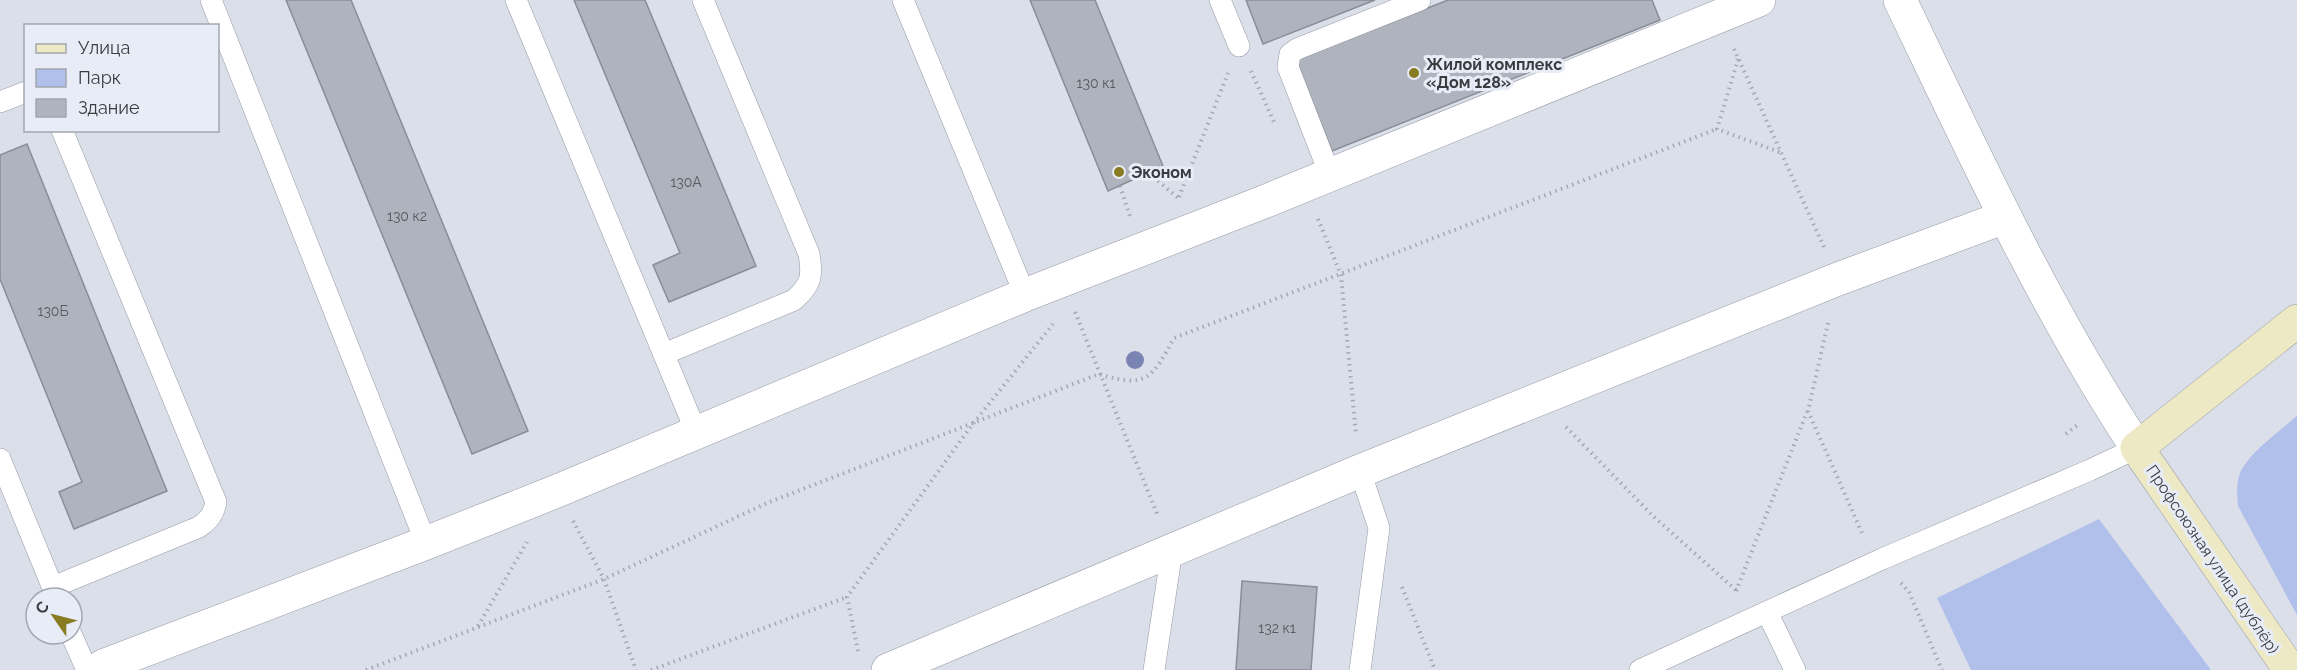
<svg xmlns="http://www.w3.org/2000/svg" width="2297" height="670" font-family="Raleway,sans-serif">
	<style>
		.green { fill: #b1bfeb }
		.building { fill: #afb3bd; stroke: #898d97; stroke-width: 1.5 }
		.lines { fill: none; stroke-linecap: round; stroke-linejoin: round }
		.lane-casing { stroke: #969aa4; stroke-width: 22 }
		.street-casing { stroke: #969aa4; stroke-width: 34 }
		.secondary-casing { stroke: #969aa4; stroke-width: 34 }
		.path { stroke: #a4a8b0; stroke-width: 4; stroke-dasharray: 1.5 4.5; stroke-linecap: butt }
		.lane { stroke: #fff; stroke-width: 21 }
		.street { stroke: #fff; stroke-width: 33 }
		.secondary { stroke: #eee9c5; stroke-width: 33 }
		.tree { fill: #7a84b3 }
		.poi-dot { fill: #887b21; stroke: #e8ecf7; stroke-width: 2 }
		.labels { text-anchor: middle; stroke-width: 6; stroke-linejoin: round; paint-order: stroke }
		.number-label { font-size: 14px; fill: #575a5f }
		.poi-label { font-size: 16px; font-weight: bold; fill: #3a3c40; stroke: #e8ecf7; text-anchor: start }
		.street-label { font-size: 16px; fill: #3a3c40; stroke: #e8ecf7 }
	</style>
	<rect width="100%" height="100%" fill="#dbdfea"/>
	<!-- green -->
	<g class="green">
		<path d="M2297 416V615L2238 506C2237 495 2236 484 2240 473 2248 454 2281 430 2297 416Z"/>
		<polygon points="2099,519 2211,670 1971,670 1937,598"/>
	</g>
	<!-- building -->
	<g class="building">
		<polygon points="286,0 351,0 528,431 472,454"/>
		<polygon points="574,0 645,0 756,266 669,302 653,265 680,253"/>
		<polygon points="1030,0 1095,0 1163,166 1108,191"/>
		<polygon points="1246,0 1375,0 1263,44"/>
		<polygon points="1448,0 1652,0 1660,20 1332,151 1296,60"/>
		<polygon points="27,144 167,491 74,529 59,492 82,482 0,279 0,155"/>
		<polygon points="1242,581 1317,587 1311,670 1236,670"/>
	</g>
	<g class="lines">
		<!-- lane casing -->
		<g class="lane-casing">
			<g id="lane">
				<polyline points="211,0 426,543"/>
				<polyline points="516,0 697,434"/>
				<polyline points="903,0 1025,295"/>
				<polyline points="1220,0 1239,46"/>
				<polyline points="0,102 26,92"/>
				<polyline points="1330,175 1288,67 1290,54 1297,49 1420,0"/>
				<path d="M664 354 794 300C811 285 813 276 809 254L703 0"/>
				<polyline points="0,459 57,598"/>
				<path d="M53 587 199 527C209 520 214 514 216 502L62 130"/>
				<polyline points="1767,612 1795,670"/>
				<polyline points="71,634 87,670"/>
				<polyline points="1154,670 1172,550"/>
				<polyline points="1360,670 1379,528 1360,471"/>
				<polyline points="1640,670 1882,559 2090,470 2137,448"/>
			</g>
		</g>
		<!-- street casing -->
		<g class="street-casing">
			<g id="street">
				<path d="M1900 0C1973 152 2044 307 2137 448"/>
				<polyline points="103,666 426,543 557,491 1025,295 1261,203 1759,0"/>
				<polyline points="888,670 1360,471 1838,279 2005,217"/>
			</g>
		</g>
		<!-- secondary casing -->
		<g class="secondary-casing">
			<polyline id="secondary" points="2290,670 2137,448 2297,321"/>
		</g>
		<!-- path -->
		<g class="path">
			<polyline points="1734,49 1824,247"/>
			<polyline points="1738,59 1717,129 1782,153"/>
			<polyline points="1251,71 1274,122"/>
			<polyline points="1149,173 1178,198"/>
			<polyline points="1120,186 1130,216"/>
			<polyline points="1179,197 1228,73"/>
			<polyline points="1318,219 1341,275 1356,434"/>
			<polyline points="1075,312 1158,516"/>
			<polyline points="1828,323 1808,411 1863,535"/>
			<polyline points="1566,427 1654,517 1736,590"/>
			<polyline points="2066,434 2080,423"/>
			<polyline points="573,521 604,579 636,670"/>
			<polyline points="1901,583 1909,592 1942,670"/>
			<polyline points="1402,587 1435,670"/>
			<polyline points="1736,591 1807,412"/>
			<polyline points="478,626 527,542"/>
			<polyline points="858,651 847,597 972,425 1053,324"/>
			<path d="M366 670 604 579 767 503 1099 374C1147 389 1152 378 1174 338L1717 129"/>
			<polyline points="651,670 847,597"/>
		</g>
		<!-- lane -->
		<use href="#lane" class="lane"/>
		<!-- street -->
		<use href="#street" class="street"/>
		<!-- secondary -->
		<use href="#secondary" class="secondary"/>
	</g>
	<!-- trees -->
	<circle class="tree" cx="1135" cy="360" r="9"/>
	<!-- markers -->
	<g class="poi-dot">
		<circle cx="1414" cy="73" r="6"/>
		<circle cx="1119" cy="172" r="6"/>
	</g>
	<g class="labels">
		<!-- number labels -->
		<g class="number-label">
			<text x="1096" y="88">130 к1</text>
			<text x="686" y="187">130А</text>
			<text x="407" y="221">130 к2</text>
			<text x="53" y="316">130Б</text>
			<text x="1277" y="633">132 к1</text>
		</g>
		<!-- poi labels -->
		<g class="poi-label">
			<text x="1426" y="70">Жилой комплекс<tspan x="1426" dy="18">«Дом 128»</tspan></text>
			<text x="1131" y="178">Эконом</text>
		</g>
		<!-- street labels -->
		<g class="street-label">
			<text transform="translate(2213 559) rotate(56)" y="6">Профсоюзная улица (дублёр)</text>
		</g>
	</g>
	<!-- legend -->
	<rect x="24" y="24" width="195" height="108" fill="#e8ecf7" stroke="#a2a6ae" stroke-width="1.5"/>
	<rect x="36" y="44" width="30" height="9" fill="#eee9c5" stroke="#a2a6ae" stroke-width="1.5"/>
	<text x="78" y="54" font-size="18" fill="#3a3c40">Улица</text>
	<rect x="36" y="69" width="30" height="18" fill="#b1bfeb" stroke="#a2a6ae" stroke-width="1.5"/>
	<text x="78" y="84" font-size="18" fill="#3a3c40">Парк</text>
	<rect x="36" y="99" width="30" height="18" fill="#afb3bd" stroke="#a2a6ae" stroke-width="1.5"/>
	<text x="78" y="114" font-size="18" fill="#3a3c40">Здание</text>
	<!-- north arrow -->
	<g transform="translate(54 616) rotate(305)"><circle r="28" fill="#e8ecf7" stroke="#a2a6ae" stroke-width="1.5"/>
	<path d="M0-4.5L10 22L0 15L-10 22Z" fill="#887b21"/>
	<text y="-9" font-size="16" font-weight="bold" text-anchor="middle" fill="#3a3c40">С</text>
	</g>
</svg>
